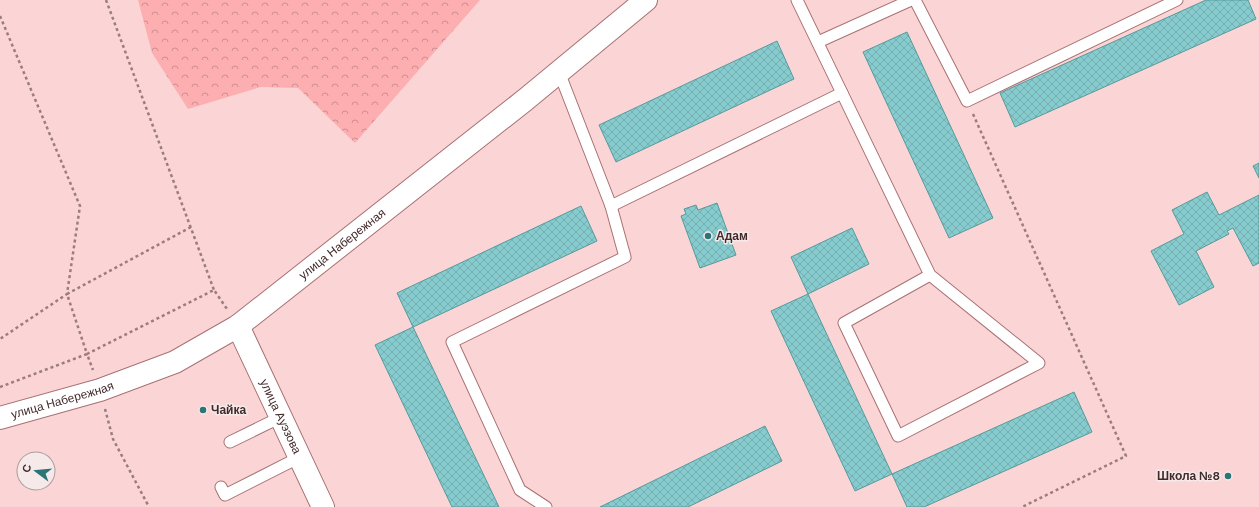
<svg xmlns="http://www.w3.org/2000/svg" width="1259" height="507" font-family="'DM Sans',sans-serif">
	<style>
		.forest { fill: url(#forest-crowns) }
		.building { fill: url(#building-cross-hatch); stroke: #549a9b }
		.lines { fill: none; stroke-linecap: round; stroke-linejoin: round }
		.service-casing { stroke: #a97173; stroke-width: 13 }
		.minor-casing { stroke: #a97173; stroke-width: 24 }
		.tertiary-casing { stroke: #a97173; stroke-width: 24 }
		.path { stroke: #9c7d7d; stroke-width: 2.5; stroke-dasharray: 3 3; stroke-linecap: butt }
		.service { stroke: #fff; stroke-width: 11 }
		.minor { stroke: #fff; stroke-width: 22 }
		.tertiary { stroke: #fff; stroke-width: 22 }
		.poi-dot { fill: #2b7577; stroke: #f6e9e9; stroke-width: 1.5 }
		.labels { text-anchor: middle; stroke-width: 3; stroke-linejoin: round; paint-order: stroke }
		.poi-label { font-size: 12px; font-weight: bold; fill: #422a2b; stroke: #f6e9e9; text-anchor: start }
		.street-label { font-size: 12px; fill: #422a2b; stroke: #f6e9e9 }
	</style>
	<defs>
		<pattern id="forest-crowns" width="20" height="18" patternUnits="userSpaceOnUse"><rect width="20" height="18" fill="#fdaeb1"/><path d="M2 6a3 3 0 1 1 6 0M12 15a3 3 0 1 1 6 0" fill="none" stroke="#ce8e90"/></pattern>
		<pattern id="building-cross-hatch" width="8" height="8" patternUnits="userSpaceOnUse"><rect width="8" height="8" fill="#86ccce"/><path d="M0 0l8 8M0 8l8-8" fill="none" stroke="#75afb1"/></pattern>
	</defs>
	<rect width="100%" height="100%" fill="#fbd5d5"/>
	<!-- forest -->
	<polygon class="forest" points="138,0 480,0 355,143 298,88 261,87 188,109 152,53"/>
	<!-- building -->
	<g class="building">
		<polygon points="1206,0 1248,0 1256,19 1015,127 1000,93"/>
		<polygon points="907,32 993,218 949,238 863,52"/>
		<polygon points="777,41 794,79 616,162 599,125"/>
		<polygon points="1259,163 1259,178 1253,166"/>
		<polygon points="1207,192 1219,215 1259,195 1259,263 1253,266 1233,228 1227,231 1229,234 1196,251 1214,287 1179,305 1151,251 1184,234 1172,210"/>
		<polygon points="717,203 736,255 700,268 681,216 686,214 684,209 696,205 698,210"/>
		<polygon points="581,206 597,241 413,327 397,293"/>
		<polygon points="852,228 869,264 808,294 791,257"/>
		<polygon points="808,294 892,474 855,491 771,311"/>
		<polygon points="413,327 499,507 452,507 375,345"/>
		<polygon points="1074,392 1092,432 924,507 907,507 892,474"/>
		<polygon points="765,426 782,461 688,507 600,507"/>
	</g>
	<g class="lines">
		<!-- service casing -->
		<g class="service-casing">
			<g id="service">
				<polyline points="915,0 967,101 1177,0"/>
				<polyline points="818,42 911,0"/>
				<polyline points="559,72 611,206 842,93 797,0"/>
				<polyline points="842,93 930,275 1039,363 898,436 844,323 930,275"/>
				<polyline points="230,442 281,417"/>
				<polyline points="221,487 225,495 300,457"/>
				<polyline points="546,507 520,490 452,342 625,257 611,206"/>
			</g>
		</g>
		<!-- minor casing -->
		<g class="minor-casing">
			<g id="minor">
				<path id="s1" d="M0 418 100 390 175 362 238 326 525 100 646 0"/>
			</g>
		</g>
		<!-- tertiary casing -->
		<g class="tertiary-casing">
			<g id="tertiary">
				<path id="s2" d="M238 326 323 507"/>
			</g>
		</g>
		<!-- path -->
		<g class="path">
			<polyline points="106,0 214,290"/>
			<polyline points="0,16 80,206 67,294 0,339"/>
			<polyline points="973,114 1126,456 1022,507"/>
			<polyline points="191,227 67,294 87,354 214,290 227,309"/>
			<polyline points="0,387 87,354 93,370"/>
			<polyline points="105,409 113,439 149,507"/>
		</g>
		<!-- service -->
		<use href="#service" class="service"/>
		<!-- minor -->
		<use href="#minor" class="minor"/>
		<!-- tertiary -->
		<use href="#tertiary" class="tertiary"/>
	</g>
	<!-- markers -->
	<g class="poi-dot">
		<circle cx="708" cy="236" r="4"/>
		<circle cx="203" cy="410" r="4"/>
		<circle cx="1228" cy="476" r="4"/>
	</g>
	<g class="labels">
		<!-- poi labels -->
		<g class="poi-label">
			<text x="716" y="240">Адам</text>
			<text x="211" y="414">Чайка</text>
			<text x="1220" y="480" text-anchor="end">Школа №8</text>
		</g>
		<!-- street labels -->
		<g class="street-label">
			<text dy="4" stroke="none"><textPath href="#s1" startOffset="389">улица Набережная</textPath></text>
			<text dy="4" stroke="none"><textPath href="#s1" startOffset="65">улица Набережная</textPath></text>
			<text dy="4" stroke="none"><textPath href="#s2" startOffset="100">улица Ауэзова</textPath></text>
		</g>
	</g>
	<!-- north arrow -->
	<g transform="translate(36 471) rotate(286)"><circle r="19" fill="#f6e9e9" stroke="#ae9d9d"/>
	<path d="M0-3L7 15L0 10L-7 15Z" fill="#2b7577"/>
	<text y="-6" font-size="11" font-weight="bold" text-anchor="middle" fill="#422a2b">С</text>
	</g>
</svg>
